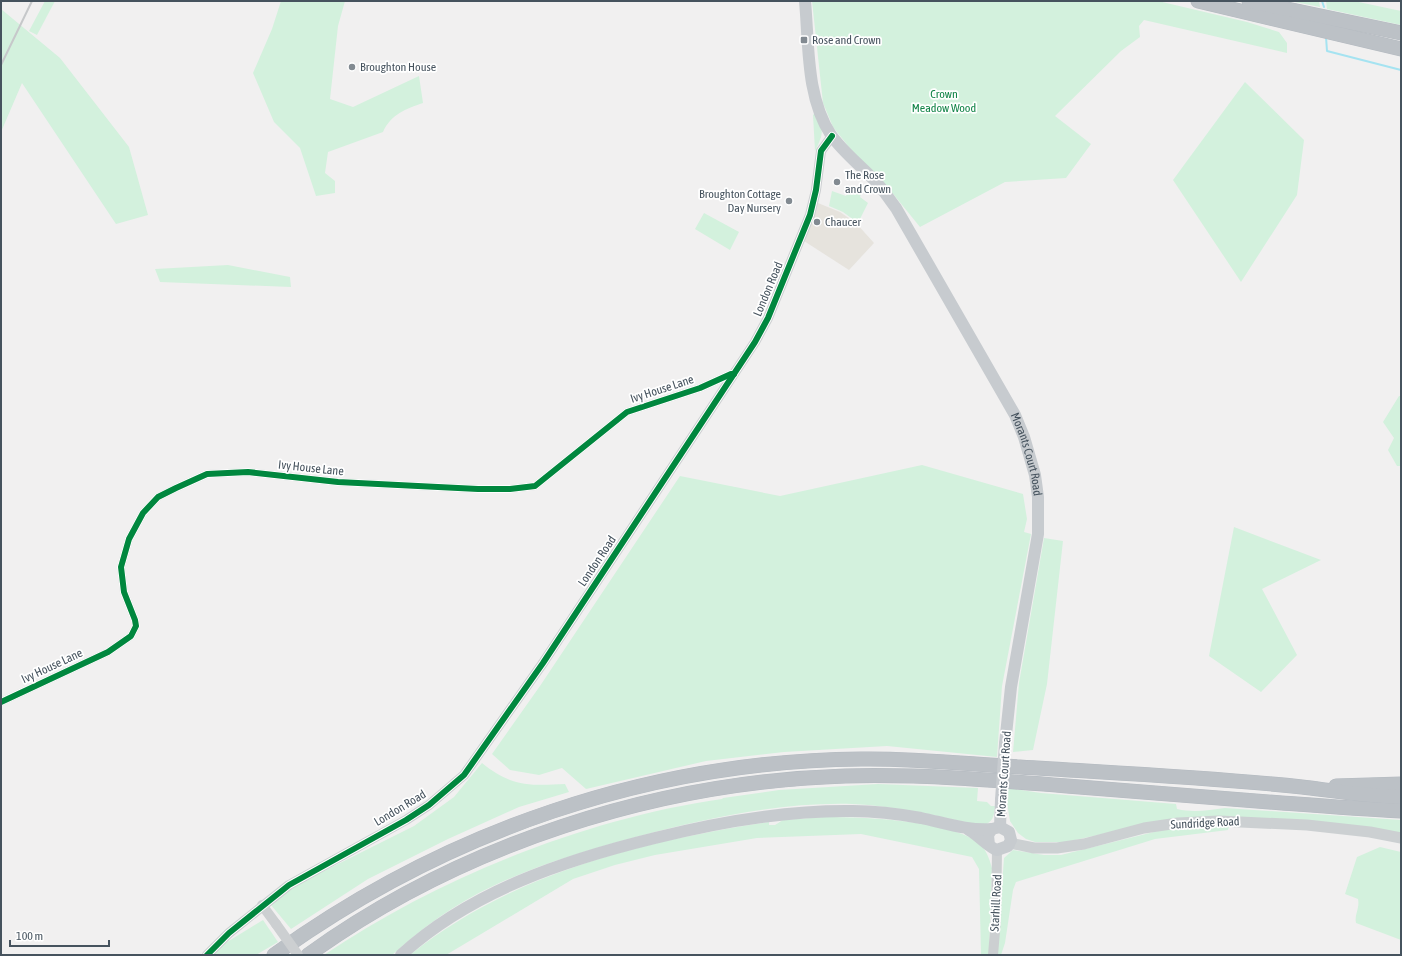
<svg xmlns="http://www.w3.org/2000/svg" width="1402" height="956" font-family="'Asap Condensed',sans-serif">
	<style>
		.commercial { fill: #e6e3dd }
		.green { fill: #d3f1dd }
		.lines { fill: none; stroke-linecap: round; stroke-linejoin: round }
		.stream { stroke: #a5e3f1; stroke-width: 2 }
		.motorway-casing { stroke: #b4bac0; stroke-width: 15 }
		.minor { stroke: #cccfd1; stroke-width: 8 }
		.tertiary { stroke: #cccfd1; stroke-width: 10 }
		.secondary { stroke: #ccd0d2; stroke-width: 11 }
		.primary { stroke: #c7cbcf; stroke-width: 12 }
		.motorway { stroke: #bcc1c6; stroke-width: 14 }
		.rail { stroke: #c6c8ca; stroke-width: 2 }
		.tertiary-bridge { stroke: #cccfd1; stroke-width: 10 }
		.primary-bridge { stroke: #c7cbcf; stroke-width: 12 }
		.cycleway-casing { stroke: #fff; stroke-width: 8 }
		.cycleway { stroke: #00873e; stroke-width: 6 }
		.poi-dot { fill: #828a91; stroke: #fff; stroke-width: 1.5 }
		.labels { text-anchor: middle; stroke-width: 3.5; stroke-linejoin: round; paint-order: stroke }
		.poi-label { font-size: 12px; fill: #46535e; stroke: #fff; text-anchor: start }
		.park-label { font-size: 12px; fill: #118447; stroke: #fff }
		.street-label { font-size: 12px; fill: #46535e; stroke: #fff }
	</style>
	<rect width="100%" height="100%" fill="#f1f0f0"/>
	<!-- commercial -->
	<polygon class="commercial" points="818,203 840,212 856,223 874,243 849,270 804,241"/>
	<!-- green -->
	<g class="green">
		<polygon points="45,1 55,1 37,35 29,31"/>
		<path d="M281 1H345L338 26 330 99 353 107 419 76 423 103C406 109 391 114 383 132L328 152 325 173 335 181V193L316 196 300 148 274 122 253 73 272 29Z"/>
		<polygon points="812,1 1158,1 1247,22 1279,32 1287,43 1287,53 1144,20 1139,26 1140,37 1121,51 1055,116 1091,144 1066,178 1005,182 920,227 881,179 857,157 833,127 823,103"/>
		<polygon points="1290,1 1319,1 1320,7"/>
		<polygon points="1326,1 1354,1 1401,11 1401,25 1327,9"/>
		<polygon points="1,9 60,58 129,147 148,215 116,224 22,83 1,132"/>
		<polygon points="1245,82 1304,140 1297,195 1241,282 1173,180"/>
		<path d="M815 113C824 130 824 133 815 151L813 115Z"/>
		<polygon points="849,188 861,194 860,197 868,203 858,223 843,212 829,206 832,191 846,196"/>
		<polygon points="704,213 739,232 730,250 695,229"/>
		<polygon points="228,265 290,277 291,287 160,282 155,269"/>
		<polygon points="1399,396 1401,396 1401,466 1397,466 1388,450 1394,438 1383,422"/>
		<polygon points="922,465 1023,494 1027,519 1024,532 1031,534 1002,686 997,757 887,746 784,752 706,761 586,789 562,768 539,775 510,770 492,754 540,686 680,476 780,496"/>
		<polygon points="1234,527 1321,560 1262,589 1297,655 1261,692 1209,656"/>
		<polygon points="1044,538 1063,541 1047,684 1033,750 1013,752 1019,683"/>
		<path d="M482 763C510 786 529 786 565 784L569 792 519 807 448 839 368 879 291 929 271 905 298 884 414 826 454 797Z"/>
		<path d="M878 784 978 788 977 801 987 802 991 806H995C994 817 993 822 982 826 939 816 897 806 852 804 778 802 704 819 632 838 585 851 537 865 493 886 456 903 422 928 392 955H324C437 878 587 818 722 799L723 798 779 790Z"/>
		<path d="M1008 788 1041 793 1176 804 1177 809C1194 813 1209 810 1225 808L1401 820V833L1277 819 1107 833 1066 842H1035L1026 839 1018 833 1010 821 1007 803Z"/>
		<path d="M824 817C861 817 948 820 977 842 986 848 989 858 992 868L989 955H981L979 869 972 857 861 834 757 838 655 855 615 865 573 879 446 955H410C512 873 643 841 769 822V825H775L783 820Z"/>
		<polygon points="1229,826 1228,830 1155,839 1016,882 1013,890 1005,943 1001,955 997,955 1004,858 1013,850 1044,855 1061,855 1170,828"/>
		<path d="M1380 847 1401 852V940L1356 923C1354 915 1360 908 1358 899L1345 894 1357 857Z"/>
		<polygon points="263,920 278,942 256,955 212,955 219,947"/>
	</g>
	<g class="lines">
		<!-- stream -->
		<g class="stream">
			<polyline points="1322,1 1324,7"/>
			<polyline points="1326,37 1327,51 1401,70"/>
		</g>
		<!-- motorway casing -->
		<g class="motorway-casing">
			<g id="motorway">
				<polyline points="1198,1 1401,49"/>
				<polyline points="1249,1 1401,33"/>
				<polyline points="1336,786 1401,784"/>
				<path d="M274 955C446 831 649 761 861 759 914 758 967 764 1020 767 1114 773 1208 777 1302 787 1335 791 1367 796 1401 797"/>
				<path d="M308 955C462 844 656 782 845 776 919 774 993 780 1067 786 1138 792 1210 797 1282 803 1322 806 1361 809 1401 811"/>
			</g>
		</g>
		<!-- minor -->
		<polyline class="minor" points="1,702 108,652 131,636 136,626 135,620 124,592 121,567 129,539 143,513 158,497 176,488 207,474 248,472 338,482 478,489 510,489 535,486 627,412 700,388 731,374 734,374"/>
		<!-- tertiary -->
		<g class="tertiary">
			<polyline points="262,905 276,924"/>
			<polyline points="207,955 229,933 289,885 406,820 429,805 464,775 543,663 755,342 768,318 810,215 816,190 821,151 832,136"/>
			<polyline points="993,955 996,919 997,850"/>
		</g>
		<!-- secondary -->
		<polyline class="secondary" points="1010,843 1034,848 1057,848 1084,844 1144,828 1178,823 1219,821 1307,825 1370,832 1401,838"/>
		<!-- primary -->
		<g class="primary">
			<path id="s1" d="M805 1C809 45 806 97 831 135 843 152 861 166 875 181 883 189 889 199 896 208L1015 415 1024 437 1035 475 1038 497V534L1011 687 1005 744"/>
			<polyline points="1000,827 1001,800"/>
			<path d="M969 830C978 835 990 848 997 850L1008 846 1011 840 1009 832 1000 827 992 829 988 835 989 845"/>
			<path d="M401 955C471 891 565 860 655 838 719 822 786 810 853 811 875 811 899 814 921 818 945 823 968 831 992 829"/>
		</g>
		<!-- motorway -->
		<use href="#motorway" class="motorway"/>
		<!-- rail -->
		<polyline class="rail" points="1,65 32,1"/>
		<!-- tertiary-bridge -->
		<polyline class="tertiary-bridge" points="276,924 298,955"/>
		<!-- primary-bridge -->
		<polyline class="primary-bridge" points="1001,800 1005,744"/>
		<!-- cycleway casing -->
		<g class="cycleway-casing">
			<g id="cycleway">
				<polyline points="1,702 108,652 131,636 136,626 135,620 124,592 121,567 129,539 143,513 158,497 176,488 207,474 248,472 338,482 478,489 510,489 535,486 627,412 700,388 731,374 734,374"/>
				<polyline points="207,955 229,933 289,885 406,820 429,805 464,775 543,663 755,342 768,318 810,215 816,190 821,151 832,136"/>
			</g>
		</g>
		<!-- cycleway -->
		<use href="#cycleway" class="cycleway"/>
	</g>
	<!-- markers -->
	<g class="poi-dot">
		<rect x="800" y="36" width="8" height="8" rx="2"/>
		<circle cx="352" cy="67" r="4"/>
		<circle cx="837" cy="182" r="4"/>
		<circle cx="789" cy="201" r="4"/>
		<circle cx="817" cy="222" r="4"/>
	</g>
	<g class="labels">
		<!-- poi labels -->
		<g class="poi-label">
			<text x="812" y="44">Rose and Crown</text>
			<text x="360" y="71">Broughton House</text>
			<text x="845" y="179">The Rose<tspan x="845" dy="14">and Crown</tspan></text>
			<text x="781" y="198" text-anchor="end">Broughton Cottage<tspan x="781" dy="14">Day Nursery</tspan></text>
			<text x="825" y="226">Chaucer</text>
		</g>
		<!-- park labels -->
		<g class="park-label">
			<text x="944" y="98">Crown<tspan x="944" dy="14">Meadow Wood</tspan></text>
		</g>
		<!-- street labels -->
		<g class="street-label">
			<text transform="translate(768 289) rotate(-67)" y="4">London Road</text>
			<text transform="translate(662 389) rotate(-18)" y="4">Ivy House Lane</text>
			<text dy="4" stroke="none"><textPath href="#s1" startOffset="516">Morants Court Road</textPath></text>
			<text transform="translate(311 468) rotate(6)" y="4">Ivy House Lane</text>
			<text transform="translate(597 561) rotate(-56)" y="4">London Road</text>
			<text transform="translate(52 666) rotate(-25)" y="4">Ivy House Lane</text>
			<text transform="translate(1004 774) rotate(-86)" y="4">Morants Court Road</text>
			<text transform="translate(400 808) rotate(-31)" y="4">London Road</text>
			<text transform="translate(1205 823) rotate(-3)" y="4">Sundridge Road</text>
			<text transform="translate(996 903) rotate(-87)" y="4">Starhill Road</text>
		</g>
	</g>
	<!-- border -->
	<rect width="1402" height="956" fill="none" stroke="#46535e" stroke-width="4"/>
	<!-- scale -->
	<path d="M10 940v6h99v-6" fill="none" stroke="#46535e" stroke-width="2"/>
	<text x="16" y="940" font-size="12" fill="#46535e" stroke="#ffffff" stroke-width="3" paint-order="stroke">100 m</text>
</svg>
